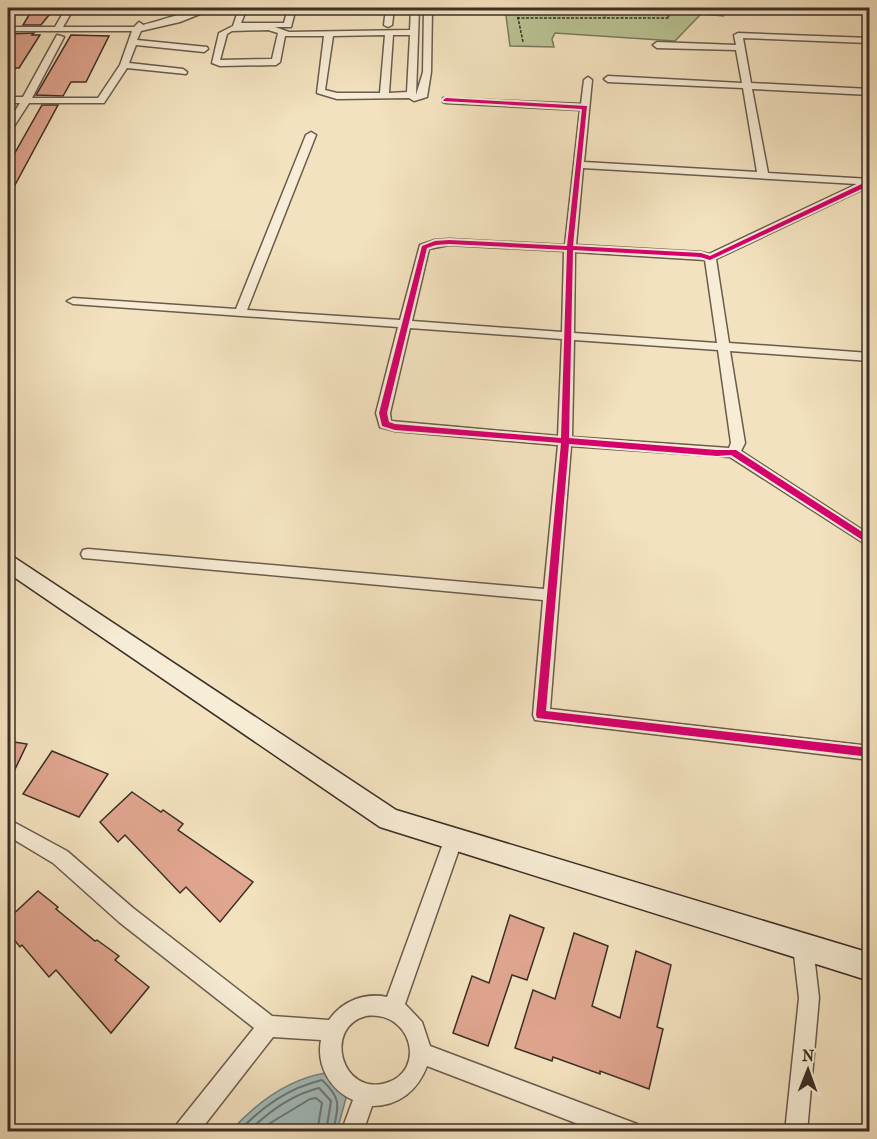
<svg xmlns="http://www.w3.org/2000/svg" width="877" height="1139" font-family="'IM FELL French Canon',serif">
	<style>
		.green { fill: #b9c494; stroke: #7a7a5e; stroke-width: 1.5 }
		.water { fill: #a0bbbd; stroke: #788381; stroke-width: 1.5 }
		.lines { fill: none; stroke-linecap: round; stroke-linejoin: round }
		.shore { stroke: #6e7572; stroke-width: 2 }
		.building { fill: #e0a58f; stroke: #3c2f27; stroke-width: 1.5 }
		.street-casing { stroke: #6a5c4d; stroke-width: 3 }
		.secondary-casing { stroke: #3c2f27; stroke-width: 3 }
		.path { stroke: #3c2f27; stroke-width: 1.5; stroke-dasharray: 3 1.5; stroke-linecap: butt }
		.street { fill: #f7ecd5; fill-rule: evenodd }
		.secondary { fill: #f7ecd5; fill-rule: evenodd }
		.cycleway-casing { stroke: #f7ecd5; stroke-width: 4 }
		.cycleway { fill: #d6006c; fill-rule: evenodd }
	</style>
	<rect width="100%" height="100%" fill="#f3e2bf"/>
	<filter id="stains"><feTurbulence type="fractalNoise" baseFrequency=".00333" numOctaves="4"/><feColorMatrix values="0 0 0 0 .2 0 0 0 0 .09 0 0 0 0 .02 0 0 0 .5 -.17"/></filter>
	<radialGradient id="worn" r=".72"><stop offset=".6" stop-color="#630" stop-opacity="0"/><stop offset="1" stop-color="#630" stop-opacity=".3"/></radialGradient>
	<!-- green -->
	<polygon class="green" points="505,8 719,8 723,16 701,14 675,41 555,33 552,39 554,47 510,46"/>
	<!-- water -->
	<path class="water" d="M325 1073 339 1087 346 1098 337 1131 230 1132C256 1103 286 1080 325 1073Z"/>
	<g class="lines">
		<!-- shore -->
		<g class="shore">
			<path d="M238 1132C262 1107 288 1088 322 1080 343 1100 338 1106 333 1132"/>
			<path d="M248 1132C268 1112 291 1095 319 1088L331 1101 326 1132"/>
			<polyline points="261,1132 267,1125 310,1099 316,1098 322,1103 317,1132"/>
		</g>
	</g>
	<!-- building -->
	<g class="building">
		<polygon points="32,10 53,10 41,25 23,25"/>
		<polygon points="34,33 32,35 40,35 19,68 8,68 8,34"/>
		<polygon points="71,35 109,36 86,82 71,82 63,96 36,95"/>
		<polygon points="42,105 58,105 8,198 8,165"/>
		<polygon points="8,741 27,744 8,784"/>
		<polygon points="52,751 108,774 79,817 23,794"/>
		<polygon points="132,792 161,812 163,810 183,824 178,830 253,882 220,922 186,887 180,893 125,835 118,842 100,822"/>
		<polygon points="38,891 58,907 56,909 95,941 97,940 119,956 115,960 149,987 111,1033 56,970 49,977 22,945 20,947 8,932 8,919"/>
		<polygon points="510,915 544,928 527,980 512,975 488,1046 453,1033 472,976 489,983"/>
		<polygon points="574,933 608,946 592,1006 620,1018 636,951 671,965 657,1027 663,1029 649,1089 600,1071 600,1074 553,1057 552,1061 515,1048 533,990 555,999"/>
	</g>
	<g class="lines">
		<!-- street casing -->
		<g class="street-casing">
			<g id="street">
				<path d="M66 8H74L63 27H134L139 22 143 25C161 21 200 6 215 8L180 22 141 31 137 40 207 47 208 49 204 52 136 45 129 63 183 69 187 72 186 74 127 68 104 103H29L11 131 8 132V122L20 103H8V97H23L57 35 64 37 32 98H98L120 65 132 31H8V27H55Z"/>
				<path d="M239 8H247L241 23H284L288 8H296L291 27H275L289 32 410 30 411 8H419L416 95 423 72 424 8H432L431 72 427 97 414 101 409 98 337 99 317 93 324 36H285L280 62 276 65 220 66 212 63 219 33 233 26ZM268 30 278 33 272 59 220 60 227 34 232 31ZM385 35 380 93H337L325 90 333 36ZM393 35H410L407 92 389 93Z"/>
				<polygon points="386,8 394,8 392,25 388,27 384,25"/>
				<path d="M738 33 870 38 868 43 743 38 751 83 870 89V95L752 89 768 173 870 179V186L716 259 729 343 870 353V361L730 351 745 443 741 451 870 535V547L730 457 571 446 550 709 870 746V760L535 720 533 715 543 600 83 558 81 554 83 550 88 549 544 589 558 445 395 431 380 427 376 413 398 327 73 304 67 301 73 298 236 309 306 135 311 132 316 135 247 310 400 320 420 245 435 240 449 239 565 245 580 110 446 103 443 102V98L581 104 584 80 588 77 592 80 584 162 757 172 743 88 608 82 604 79 608 76 742 83 736 50 657 48 653 45 657 42 736 45 734 35ZM583 168 857 184 709 254 701 252 576 245ZM449 245 564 251 562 332 412 321 429 249ZM575 252 705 260 717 343 574 333ZM410 328 562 339 558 436 391 421 390 413ZM574 340 718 350 731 443 729 448 572 437Z"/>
				<path d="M8 819 67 851 133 908 272 1016 329 1020C342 1001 365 992 387 997L445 838 448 832 454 830 460 832 463 838 405 1004 422 1022 430 1046 629 1121 637 1124 640 1132H599L427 1066C418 1090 399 1106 372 1106L363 1132H341L353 1100C330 1090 316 1065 321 1040L273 1037 199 1132H174L177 1124 254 1028 119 922 53 863 8 836ZM366 1016C412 1010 427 1071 386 1083 341 1096 323 1027 366 1016Z"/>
				<polygon points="803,936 810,939 813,946 819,998 807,1132 785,1132 799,998 793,946 796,939"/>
			</g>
		</g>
		<!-- secondary casing -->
		<g class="secondary-casing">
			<polygon id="secondary" points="8,555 15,558 396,810 870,953 870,981 380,827 8,573"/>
		</g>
		<!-- path -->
		<g class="path">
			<polyline points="516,8 523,42"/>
			<polyline points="602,8 605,18"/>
			<polyline points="620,8 622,18"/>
			<polyline points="696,9 718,10"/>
			<polyline points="668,14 697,14 696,8"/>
			<polyline points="517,18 669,18 665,8"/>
		</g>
		<!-- street -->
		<use href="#street" class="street"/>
		<!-- secondary -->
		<use href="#secondary" class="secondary"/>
		<!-- cycleway casing -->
		<g class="cycleway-casing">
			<path id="cycleway" d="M446 98 587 106 573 246 701 253 710 256 870 180V185L710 260 700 257 573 250 569 438 717 450H736L870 537V545L731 455 717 456 569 444 546 711 870 748V757L537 718 536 715 561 443 395 430 382 426 379 413 422 246 435 241 449 240 567 246 582 109 444 101 443 100ZM449 244 567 250 561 438 395 424 389 422 387 413 427 248 436 245Z"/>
		</g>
		<!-- cycleway -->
		<use href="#cycleway" class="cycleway"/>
	</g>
	<!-- margin -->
	<rect width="877" height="1139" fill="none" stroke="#f3e2bf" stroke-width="30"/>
	<rect x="9" y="9" width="859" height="1121" fill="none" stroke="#3c2f27" stroke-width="3"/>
	<rect x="15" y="15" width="847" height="1109" fill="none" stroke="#3c2f27" stroke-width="1.5"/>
	<!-- north arrow -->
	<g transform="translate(808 1070) rotate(1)" stroke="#f7ecd5" stroke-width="4.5" paint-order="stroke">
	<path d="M0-4.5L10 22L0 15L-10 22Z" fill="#3c2f27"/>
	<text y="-9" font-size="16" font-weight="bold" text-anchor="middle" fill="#3c2f27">N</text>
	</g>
	<rect width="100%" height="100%" filter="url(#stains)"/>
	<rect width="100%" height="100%" fill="url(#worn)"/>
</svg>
